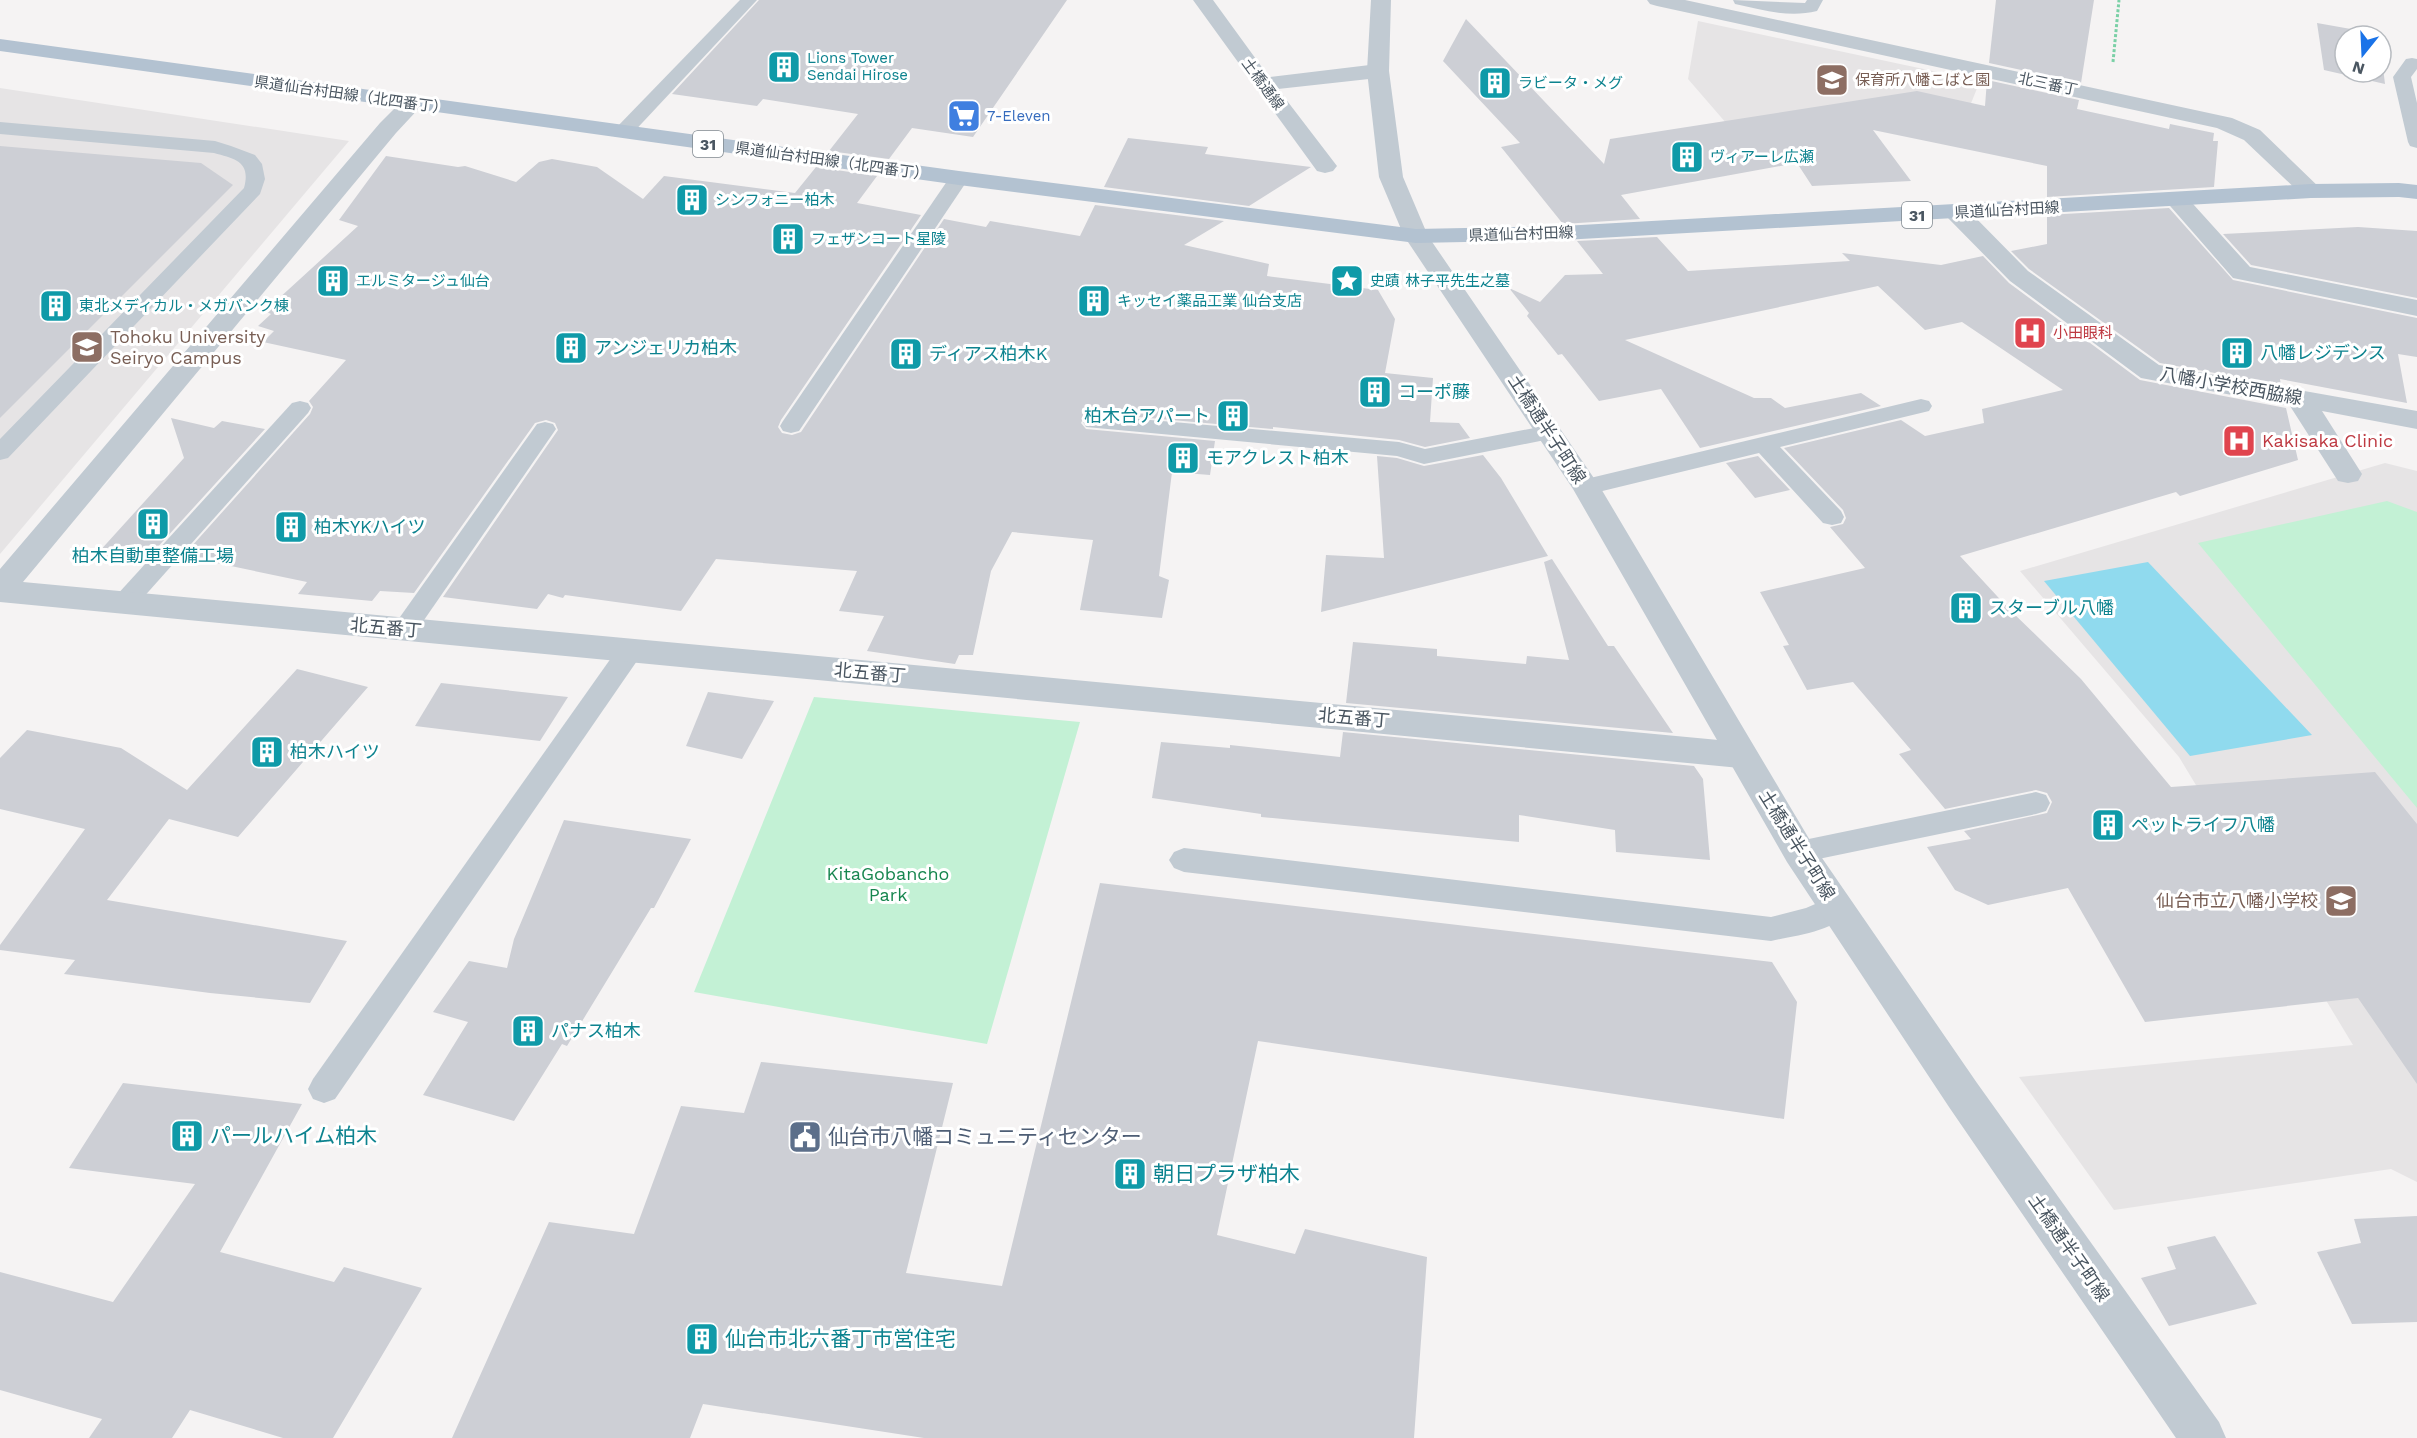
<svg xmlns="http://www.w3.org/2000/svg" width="2417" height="1438" font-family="'Work Sans','Noto Sans JP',sans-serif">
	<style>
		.education { fill: #e6e4e5 }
		.green { fill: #c3f1d5 }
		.water { fill: #90daee }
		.building { fill: #cdcfd5 }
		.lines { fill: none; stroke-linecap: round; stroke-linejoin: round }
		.path { stroke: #7ad0a6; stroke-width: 3; stroke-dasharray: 3 2; stroke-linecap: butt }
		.service { fill: #c1cad2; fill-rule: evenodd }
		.minor { fill: #c1cad2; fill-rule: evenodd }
		.tertiary { fill: #c1cad2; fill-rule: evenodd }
		.primary { fill: #b3c2d1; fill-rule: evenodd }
		.labels { text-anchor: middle; stroke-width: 6; stroke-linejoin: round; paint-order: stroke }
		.far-culture-label { font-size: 15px; fill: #0d838f; stroke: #fff; text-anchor: start }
		.far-education-label { font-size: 15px; fill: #785e54; stroke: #fff; text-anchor: start }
		.far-street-label { font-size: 15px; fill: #4a5661; stroke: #fff }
		.far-shop-label { font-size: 15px; fill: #366cbe; stroke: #fff; text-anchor: start }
		.far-health-label { font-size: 15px; fill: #be3a42; stroke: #fff; text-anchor: start }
		.shield { fill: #fff; stroke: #808990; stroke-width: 1.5 }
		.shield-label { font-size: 16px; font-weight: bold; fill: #4a5661 }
		.education-label { font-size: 18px; fill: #785e54; stroke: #fff; text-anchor: start }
		.culture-label { font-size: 18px; fill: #0d838f; stroke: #fff; text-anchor: start }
		.street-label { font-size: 18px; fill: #4a5661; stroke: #fff }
		.health-label { font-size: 18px; fill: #be3a42; stroke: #fff; text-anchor: start }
		.park-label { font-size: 18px; fill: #17864f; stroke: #fff }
		.near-culture-label { font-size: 21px; fill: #0d838f; stroke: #fff; text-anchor: start }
		.near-service-label { font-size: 21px; fill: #4e5e75; stroke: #fff; text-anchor: start }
	</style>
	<rect width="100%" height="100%" fill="#f5f3f3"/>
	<!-- education -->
	<g class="education">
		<polygon points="1698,21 1980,81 1957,138 1916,121 1733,131 1688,79"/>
		<polygon points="0,88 349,141 0,554"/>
		<polygon points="2385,463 2417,471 2417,1182 2391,1169 2114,1210 2019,1077 2353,1045 2179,757 2020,571"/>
	</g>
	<!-- green -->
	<g class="green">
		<polygon points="2387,501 2417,512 2417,808 2198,543"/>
		<polygon points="814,697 1080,722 987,1044 694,992"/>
	</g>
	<!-- water -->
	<polygon class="water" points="2148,562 2312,735 2190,756 2044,581"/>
	<!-- building -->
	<g class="building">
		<polygon points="759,0 1067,0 973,137 912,128 889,159 829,151 858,114 763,99 757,106 672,94"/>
		<polygon points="1996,0 2094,0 2081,83 1989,63"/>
		<polygon points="1466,19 1604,164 1610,139 1917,91 1985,106 1987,80 2079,100 2077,109 2169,129 2170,124 2214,133 2213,141 2218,141 2214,187 2047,197 2047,166 1873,130 1911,181 1812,186 1797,163 1621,195 1640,219 1563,224 1501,147 1520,143 1443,61"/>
		<polygon points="2317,23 2379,34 2379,36 2345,36 2345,72 2381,72 2381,51 2385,84 2324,70"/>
		<polygon points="1128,138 1208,147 1205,154 1311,167 1249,206 1104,187"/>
		<polygon points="0,146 201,163 233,185 0,418"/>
		<polygon points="386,156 458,167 465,166 516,182 539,162 552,159 597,167 643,199 664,176 795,193 816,167 877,176 857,203 921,215 781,420 778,427 782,433 792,435 801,432 944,219 986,227 990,221 1080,236 1095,205 1224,221 1184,245 1269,264 1267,276 1378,290 1395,319 1385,373 1433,378 1430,422 1459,423 1470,438 1425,447 1399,440 1273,427 1273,429 1094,413 1085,415 1081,423 1086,429 1215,441 1210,475 1172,472 1159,576 1169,580 1162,618 1080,610 1093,540 1012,532 991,571 973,655 959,655 955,664 867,651 884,616 839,611 857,571 716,559 681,611 565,595 563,598 548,594 537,609 443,597 558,430 555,423 546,420 535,423 414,593 380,591 372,601 298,594 307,582 183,556 310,414 313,407 309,401 346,360 263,342 274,331 258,326 271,314 265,311 358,226 339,220"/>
		<polygon points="2169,208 2233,280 2417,318 2417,357 2398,354 2407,403 2280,379 2281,385 2160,363 2029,269 2011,251 2047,244 2047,215"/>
		<polygon points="2358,227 2417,231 2417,298 2251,265 2223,234"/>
		<polygon points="1657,237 1688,271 1850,261 1842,253 1941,265 1983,256 2009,283 2140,380 2286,408 2298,460 2180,496 2176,492 1960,556 2009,609 2081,679 2171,787 2375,772 2417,824 2417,1084 2358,998 2145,1022 2068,888 1988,905 1955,890 1927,847 1971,839 1964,831 2047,813 2052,802 2047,793 2036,790 1945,809 1899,754 1911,750 1853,682 1807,690 1783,646 1789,645 1760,592 1865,568 1830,527 1843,524 1846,518 1843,510 1784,448 1901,420 1925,436 1984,423 1982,409 2063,390 1962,322 1925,330 1878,286 1625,340 1754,398 1771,398 1785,408 1861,393 1881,406 1700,448 1661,389 1599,401 1562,354 1558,355 1527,316 1529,313 1509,288 1540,302 1565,275 1603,274 1577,241"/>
		<polygon points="171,418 214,428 222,421 265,429 145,561 97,554 184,458"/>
		<polygon points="1483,455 1501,478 1548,556 1321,612 1326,555 1384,558 1377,456 1397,458 1424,466"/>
		<polygon points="1758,456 1790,490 1755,498 1726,463"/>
		<polygon points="1552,559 1608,646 1614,646 1673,733 1346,703 1353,642 1437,649 1437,656 1526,664 1527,656 1569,660 1544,562"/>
		<polygon points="297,669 368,687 238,837 169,819 107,900 347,941 310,1003 210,993 64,974 75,960 0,950 0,945 85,829 0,809 0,758 27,730 121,748 187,790"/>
		<polygon points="441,683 568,697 540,741 415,726"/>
		<polygon points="708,692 774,701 742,759 686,746"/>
		<polygon points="1343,732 1694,766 1703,779 1710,860 1616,852 1615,830 1519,815 1519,842 1261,817 1261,814 1152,798 1161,742 1230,748 1230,745 1340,757"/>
		<polygon points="564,820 691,839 654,908 651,908 567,1046 562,1044 514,1121 423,1095 468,1022 433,1012 469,961 507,968 514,939"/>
		<polygon points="1100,883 1772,962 1797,1002 1784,1119 1258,1041 1217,1235 1295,1254 1305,1229 1427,1257 1414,1438 924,1438 703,1404 690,1438 452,1438 549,1222 634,1234 681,1106 744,1113 761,1062 953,1083 906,1273 1002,1286"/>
		<polygon points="123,1083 302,1104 220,1252 334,1282 344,1267 422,1288 333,1438 283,1438 190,1410 172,1438 89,1438 102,1419 0,1390 0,1272 113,1302 195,1184 69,1168"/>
		<polygon points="2417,1216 2417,1322 2352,1324 2317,1252 2361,1243 2354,1219"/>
		<polygon points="2215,1236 2257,1304 2169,1326 2141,1278 2176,1269 2167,1247"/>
	</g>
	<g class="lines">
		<!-- path -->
		<polyline class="path" points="2113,62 2119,0"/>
		<!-- service -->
		<g class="service">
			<polygon points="740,0 757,0 629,137 615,137 613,133 615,129"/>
			<path d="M1733 0 1805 3 1807 0H1823L1817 11C1789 18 1763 10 1735 4Z"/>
			<polygon points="2412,58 2417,59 2417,69 2411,77 2417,103 2417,148 2410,146 2408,142 2393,77 2406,59"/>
			<path d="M0 122 215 141 231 146 255 155 262 164 265 179 260 194 8 458 0 460V439L244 188C251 162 236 159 214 153L0 134Z"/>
			<polygon points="959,172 966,174 969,178 799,431 791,433 783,431 780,426 783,421 952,174"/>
			<polygon points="1921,399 1929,401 1932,406 1929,411 1780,447 1841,511 1844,517 1841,523 1832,525 1823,523 1759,453 1586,495 1578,492 1574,487 1578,482 1586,479"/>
			<polygon points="300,401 308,403 311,408 308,413 133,609 124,612 115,609 111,603 115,597 292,403"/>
			<polygon points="1094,415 1399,442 1425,449 1550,425 1558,427 1561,432 1558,437 1550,439 1424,464 1397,456 1086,427 1083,422 1086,417"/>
			<polygon points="545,422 553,424 556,429 413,636 404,639 395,636 391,630 395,624 537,424"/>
			<polygon points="630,642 639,644 643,651 639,658 335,1099 324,1103 313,1099 308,1089 313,1079 621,644"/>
			<polygon points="2036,792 2046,795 2050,803 2046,811 2036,814 1799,863 1789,860 1785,852 1789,844 1799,841"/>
			<path d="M1184 848 1771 917 1806 908 1836 895 1846 898 1851 907C1838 932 1796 935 1771 941L1184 872 1174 868 1169 860 1174 852Z"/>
		</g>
		<!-- minor -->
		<g class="minor">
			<polygon points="1193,0 1213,0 1269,77 1378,64 1386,66 1389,71 1386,76 1378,78 1278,89 1337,166 1333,171 1325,173 1317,171"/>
			<polygon points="1647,0 1685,0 2232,118 2260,130 2323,191 2319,196 2311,198 2303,196 2244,140 2217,128 1657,6 1650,4"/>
			<polygon points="412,97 420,99 423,104 396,133 23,582 1740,742 1752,746 1757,755 1752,764 1740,768 0,602 0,569 380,123 404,99"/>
			<polygon points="2176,192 2184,194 2250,267 2417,300 2417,316 2233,278 2164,199 2168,194"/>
			<polygon points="1957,206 1966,208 2028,271 2159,365 2417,411 2417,429 2322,411 2362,474 2358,481 2348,483 2338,481 2290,406 2141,378 2010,281 1948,218 1945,213 1948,208"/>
		</g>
		<!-- tertiary -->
		<polygon class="tertiary" points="1371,0 1391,0 1389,71 1403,177 1428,236 1600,487 1811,842 1977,1083 2219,1422 2226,1438 2176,1438 1949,1107 1787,862 1573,489 1404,236 1379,177 1367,71"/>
		<!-- primary -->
		<polygon class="primary" points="0,39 959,171 1416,229 1563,226 2311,184 2399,183 2417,185 2417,199 2399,197 2311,198 1563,240 1416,243 959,185 0,51"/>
	</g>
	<!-- icons -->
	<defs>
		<g id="building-square" transform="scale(1.725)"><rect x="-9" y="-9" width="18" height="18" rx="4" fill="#0f9aa8" stroke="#fff"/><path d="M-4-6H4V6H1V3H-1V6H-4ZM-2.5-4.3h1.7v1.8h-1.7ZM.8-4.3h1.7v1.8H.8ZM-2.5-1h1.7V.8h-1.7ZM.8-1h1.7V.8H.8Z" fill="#fff"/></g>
		<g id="school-square" transform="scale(1.725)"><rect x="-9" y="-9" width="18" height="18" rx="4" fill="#8d6e63" stroke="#fff"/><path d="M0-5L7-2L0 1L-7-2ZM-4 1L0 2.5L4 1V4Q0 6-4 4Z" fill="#fff"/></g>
		<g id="supermarket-square" transform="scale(1.725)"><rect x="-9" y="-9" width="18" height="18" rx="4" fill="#3f7fe0" stroke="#fff"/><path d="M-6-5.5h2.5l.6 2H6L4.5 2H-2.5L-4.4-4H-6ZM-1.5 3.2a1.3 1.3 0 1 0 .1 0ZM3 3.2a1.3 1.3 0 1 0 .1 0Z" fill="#fff"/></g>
		<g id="sight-square" transform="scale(1.725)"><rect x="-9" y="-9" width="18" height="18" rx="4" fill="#0f9aa8" stroke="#fff"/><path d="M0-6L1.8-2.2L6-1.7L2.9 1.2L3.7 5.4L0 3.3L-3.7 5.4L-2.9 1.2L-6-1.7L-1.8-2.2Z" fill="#fff"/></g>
		<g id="hospital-square" transform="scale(1.725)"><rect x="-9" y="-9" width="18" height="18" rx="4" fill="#e0444e" stroke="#fff"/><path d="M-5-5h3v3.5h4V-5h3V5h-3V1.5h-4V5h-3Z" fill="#fff"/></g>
		<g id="university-square" transform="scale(1.725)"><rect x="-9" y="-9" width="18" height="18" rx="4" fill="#8d6e63" stroke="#fff"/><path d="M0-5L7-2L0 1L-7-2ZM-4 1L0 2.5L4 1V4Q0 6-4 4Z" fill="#fff"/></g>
		<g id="civic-square" transform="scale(1.725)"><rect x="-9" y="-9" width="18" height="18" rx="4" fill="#5c6f8a" stroke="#fff"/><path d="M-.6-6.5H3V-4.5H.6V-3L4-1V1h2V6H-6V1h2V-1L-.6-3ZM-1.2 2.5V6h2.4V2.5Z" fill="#fff"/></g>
	</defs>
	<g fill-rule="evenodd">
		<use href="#building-square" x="784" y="67"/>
		<use href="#school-square" x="1832" y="80"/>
		<use href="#building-square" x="1495" y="83"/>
		<use href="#supermarket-square" x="964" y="116"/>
		<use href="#building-square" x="1687" y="157"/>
		<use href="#building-square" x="692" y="200"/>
		<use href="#building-square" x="788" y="239"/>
		<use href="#building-square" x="333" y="281"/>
		<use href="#sight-square" x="1347" y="281"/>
		<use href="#building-square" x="1094" y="301"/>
		<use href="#building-square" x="56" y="306"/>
		<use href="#hospital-square" x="2030" y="333"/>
		<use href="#university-square" x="87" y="347"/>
		<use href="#building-square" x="571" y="348"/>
		<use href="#building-square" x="2237" y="353"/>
		<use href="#building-square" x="906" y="354"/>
		<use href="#building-square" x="1375" y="392"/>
		<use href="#building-square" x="1233" y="416"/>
		<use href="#hospital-square" x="2239" y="441"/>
		<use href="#building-square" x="1183" y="458"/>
		<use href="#building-square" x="153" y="524"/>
		<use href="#building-square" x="291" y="527"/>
		<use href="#building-square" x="1966" y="608"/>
		<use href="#building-square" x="267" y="752"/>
		<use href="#building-square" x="2108" y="825"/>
		<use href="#school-square" x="2341" y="901"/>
		<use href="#building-square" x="528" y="1031"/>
		<use href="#building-square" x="187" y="1136"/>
		<use href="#civic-square" x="805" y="1137"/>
		<use href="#building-square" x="1130" y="1174"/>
		<use href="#building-square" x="702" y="1339"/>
	</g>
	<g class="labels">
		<!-- far-culture labels -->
		<g class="far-culture-label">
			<text x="807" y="63">Lions Tower<tspan x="807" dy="17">Sendai Hirose</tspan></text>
			<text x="1518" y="88">ラビータ・メグ</text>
			<text x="1710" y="162">ヴィアーレ広瀬</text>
			<text x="715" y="205">シンフォニー柏木</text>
			<text x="811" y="244">フェザンコート星陵</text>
			<text x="356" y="286">エルミタージュ仙台</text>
			<text x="1370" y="286">史蹟 林子平先生之墓</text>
			<text x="1117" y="306">キッセイ薬品工業 仙台支店</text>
			<text x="79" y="311">東北メディカル・メガバンク棟</text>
		</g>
		<!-- far-education labels -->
		<g class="far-education-label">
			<text x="1855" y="85">保育所八幡こばと園</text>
		</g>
		<!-- far-street labels -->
		<g class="far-street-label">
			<text transform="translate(1263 84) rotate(54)" y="5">土橋通線</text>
			<text transform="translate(2048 84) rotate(12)" y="5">北三番丁</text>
			<text transform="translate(351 95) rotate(8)" y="5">県道仙台村田線（北四番丁）</text>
			<text transform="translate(832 161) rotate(8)" y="5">県道仙台村田線（北四番丁）</text>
			<text transform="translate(2007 210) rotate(-3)" y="5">県道仙台村田線</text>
			<text transform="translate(1521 234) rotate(-2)" y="5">県道仙台村田線</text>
		</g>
		<!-- far-shop labels -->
		<g class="far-shop-label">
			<text x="987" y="121">7-Eleven</text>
		</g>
		<!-- far-health labels -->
		<g class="far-health-label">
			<text x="2053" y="338">小田眼科</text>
		</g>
		<!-- shield labels -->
		<g class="shield">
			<rect x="693" y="131" width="30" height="26" rx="4.5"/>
			<rect x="1902" y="202" width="30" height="26" rx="4.5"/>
		</g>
		<g class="shield-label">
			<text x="708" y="150">31</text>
			<text x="1917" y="221">31</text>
		</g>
		<!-- education labels -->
		<g class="education-label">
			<text x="110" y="343">Tohoku University<tspan x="110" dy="21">Seiryo Campus</tspan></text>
			<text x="2318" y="907" text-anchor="end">仙台市立八幡小学校</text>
		</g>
		<!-- culture labels -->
		<g class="culture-label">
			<text x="594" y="354">アンジェリカ柏木</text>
			<text x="2260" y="359">八幡レジデンス</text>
			<text x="929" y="360">ディアス柏木K</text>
			<text x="1398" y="398">コーポ藤</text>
			<text x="1210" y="422" text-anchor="end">柏木台アパート</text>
			<text x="1206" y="464">モアクレスト柏木</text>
			<text x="314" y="533">柏木YKハイツ</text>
			<text x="153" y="562" text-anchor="middle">柏木自動車整備工場</text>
			<text x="1989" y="614">スターブル八幡</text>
			<text x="290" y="758">柏木ハイツ</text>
			<text x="2131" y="831">ペットライフ八幡</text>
			<text x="551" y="1037">パナス柏木</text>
		</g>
		<!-- street labels -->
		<g class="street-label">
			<text transform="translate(2231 386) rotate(10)" y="6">八幡小学校西脇線</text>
			<text transform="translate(1547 429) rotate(57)" y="6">土橋通半子町線</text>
			<text transform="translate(386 628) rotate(5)" y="6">北五番丁</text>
			<text transform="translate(870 673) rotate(5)" y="6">北五番丁</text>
			<text transform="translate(1354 718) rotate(5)" y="6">北五番丁</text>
			<text transform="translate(1797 845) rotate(58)" y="6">土橋通半子町線</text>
			<text transform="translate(2069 1248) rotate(55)" y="6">土橋通半子町線</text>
		</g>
		<!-- health labels -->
		<g class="health-label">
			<text x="2262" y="447">Kakisaka Clinic</text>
		</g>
		<!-- park labels -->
		<g class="park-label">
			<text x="888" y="880">KitaGobancho<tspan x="888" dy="21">Park</tspan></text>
		</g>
		<!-- near-culture labels -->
		<g class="near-culture-label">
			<text x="210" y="1143">パールハイム柏木</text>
			<text x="1153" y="1181">朝日プラザ柏木</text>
			<text x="725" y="1346">仙台市北六番丁市営住宅</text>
		</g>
		<!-- near-service labels -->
		<g class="near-service-label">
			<text x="828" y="1144">仙台市八幡コミュニティセンター</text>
		</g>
	</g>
	<!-- north arrow -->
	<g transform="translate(2363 54) rotate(198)"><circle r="28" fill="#ffffff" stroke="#b7bbc0" stroke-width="1.5"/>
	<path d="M0-4.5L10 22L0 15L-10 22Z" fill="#1a73e8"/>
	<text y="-9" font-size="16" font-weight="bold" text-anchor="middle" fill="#4a5661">N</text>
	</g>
</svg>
